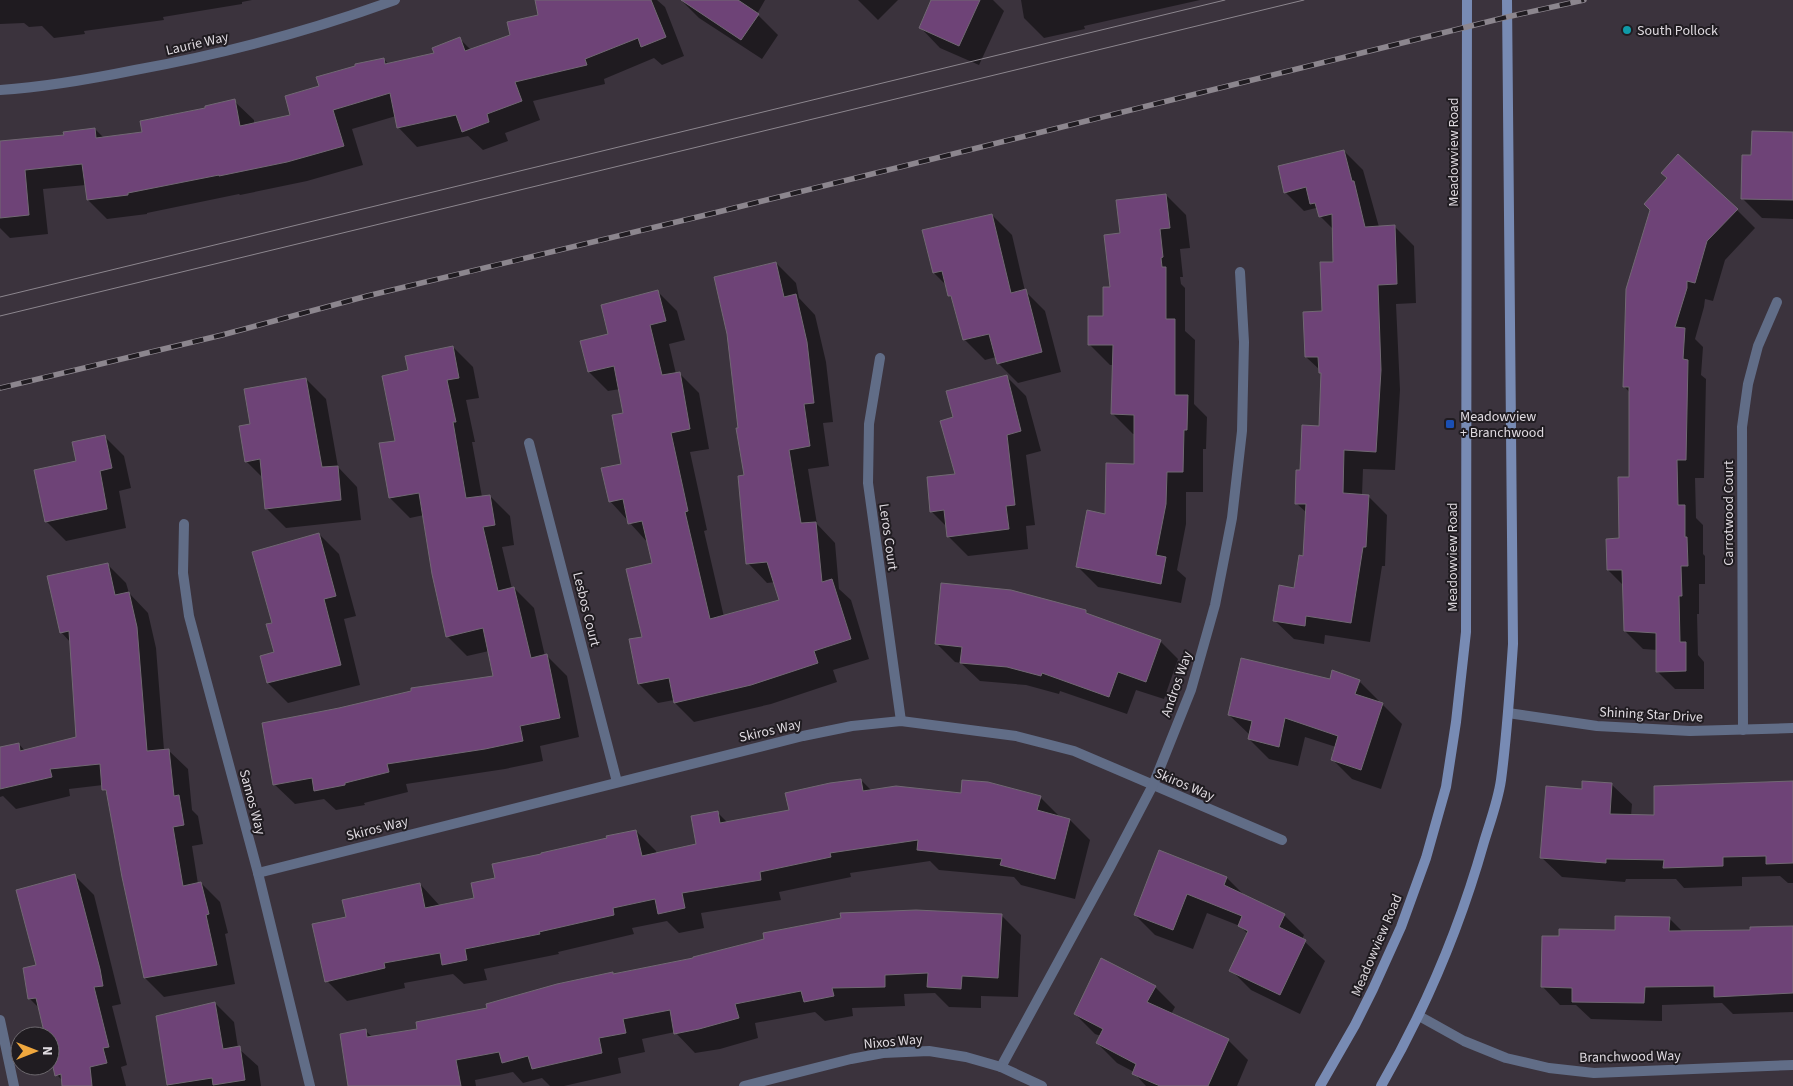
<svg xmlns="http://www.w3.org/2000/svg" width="1793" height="1086" font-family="'Source Sans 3',sans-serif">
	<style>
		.shadow { fill: #0007 }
		.building { fill: #6e4377; stroke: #716873 }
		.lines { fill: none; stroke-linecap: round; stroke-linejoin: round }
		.minor { stroke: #616d87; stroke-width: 10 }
		.secondary { stroke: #788bb4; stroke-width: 10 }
		.tram { stroke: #8c868e; stroke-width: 1 }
		.rail-casing { stroke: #8c868e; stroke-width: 5.5 }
		.rail { stroke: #201c21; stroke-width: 4; stroke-dasharray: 11; stroke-linecap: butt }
		.culture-dot { fill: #0f9aa8; stroke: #201c21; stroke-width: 2 }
		.transit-dot { fill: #1a4fb4; stroke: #201c21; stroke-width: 2 }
		.labels { text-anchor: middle; stroke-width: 4; stroke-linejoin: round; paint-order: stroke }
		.poi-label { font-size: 14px; fill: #dfdae0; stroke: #201c21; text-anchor: start }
		.street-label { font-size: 14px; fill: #dfdae0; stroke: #201c21 }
	</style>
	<rect width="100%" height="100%" fill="#3b333d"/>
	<!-- shadow -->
	<g class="shadow">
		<polygon points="0,0 252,0 242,2 242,4 163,17 164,20 84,31 85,34 54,38 42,26 29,27 24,23 0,24"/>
		<polygon points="541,0 657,0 665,7 684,56 662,65 654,58 604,79 605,84 533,101 540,120 505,133 508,141 483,150 468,136 417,147 398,127 396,116 352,129 363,165 307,181 240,195 239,194 147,213 147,214 107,219 88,200 86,185 43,189 48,234 10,238 0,228 0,143 65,137 95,129 104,138 144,133 207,109 234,101 254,120 254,124 292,116 321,87 384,59 388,64 435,54 460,39 471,50 511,36 540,16"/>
		<polygon points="681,0 765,0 757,14 778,35 762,59 699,18"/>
		<polygon points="858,0 898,0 878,20"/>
		<polygon points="933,0 993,0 1004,11 979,65 940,48 920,27"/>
		<polygon points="1021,0 1200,0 1084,26 1085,29 1044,38 1024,18"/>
		<polygon points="1793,133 1793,219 1762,218 1742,198 1752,157"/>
		<polygon points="1344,151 1363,170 1379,227 1395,227 1414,246 1416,303 1396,304 1400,390 1395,470 1363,469 1362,495 1368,496 1387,515 1385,566 1382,566 1370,642 1325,635 1324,644 1294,639 1274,620 1295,589 1305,557 1307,513 1296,503 1301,472 1320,427 1322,375 1320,370 1306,357 1324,312 1335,263 1334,230 1320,216 1319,211 1316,208 1304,211 1285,192"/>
		<polygon points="1166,195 1186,215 1190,248 1180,249 1183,277 1180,277 1181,284 1185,288 1185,331 1195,340 1194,404 1207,417 1206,449 1203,449 1203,492 1186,492 1186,524 1177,570 1186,578 1181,603 1098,587 1078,567 1135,465 1135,434 1133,434 1113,414 1114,365 1110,365 1090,345 1104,317 1112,289 1122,234"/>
		<polygon points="1737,210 1755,228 1725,260 1713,301 1705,299 1704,307 1695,339 1703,347 1701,375 1706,379 1704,478 1695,478 1696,518 1703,525 1703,554 1705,556 1705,584 1699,584 1699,614 1697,614 1698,655 1704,662 1704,689 1675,689 1657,671 1657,650 1643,649 1625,631 1623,585 1608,570 1620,540 1630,478 1630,393 1624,386 1627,290"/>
		<polygon points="992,215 1012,235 1025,291 1045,311 1061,372 1018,383 998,363 996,357 985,360 965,340 954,300 949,296 947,286 934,273"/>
		<polygon points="776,263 796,283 799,298 815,315 826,362 833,422 823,423 829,466 808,469 817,524 835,543 839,589 851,600 869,659 833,670 837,682 771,704 694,722 675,703 674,700 658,703 639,684 654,564 649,544 610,501 623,465 624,414 620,389 608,391 589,372 609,335 658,292 677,311 685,340 669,344 676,374 679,373 699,393 709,449 690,452 707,530 704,531 724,617 781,601 775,582 767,583 748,563 745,476"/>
		<polygon points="453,347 473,367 479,398 466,400 475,442 472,442 482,497 490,496 510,516 514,545 502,547 512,589 514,588 534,608 545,656 547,656 567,676 579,737 540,746 543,761 505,769 406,784 408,792 364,803 365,805 336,810 324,799 295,804 274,784 495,678 489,651 467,656 447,636 424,515 410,518 390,498 397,442 409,371"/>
		<polygon points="1006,376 1026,396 1041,451 1026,455 1035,525 1026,526 1028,549 968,556 948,536 947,527 931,511 956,475 954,418"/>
		<polygon points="306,379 326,399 338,467 357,487 361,520 286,528 266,508 263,478 246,461 252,425"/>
		<polygon points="104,436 124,456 131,488 119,491 126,528 66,541 46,521 78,462"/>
		<polygon points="319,534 339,554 356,616 344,619 360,685 288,703 268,683 275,653"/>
		<polygon points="107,564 126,583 129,593 148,613 156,648 164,750 168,750 188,769 192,810 198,816 203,844 192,846 198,884 201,883 220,902 228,933 225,934 235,984 164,997 145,978 108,794 104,790 103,785 69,789 70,796 16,809 3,796 0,797 0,749 19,744 25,751 77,738 71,643 61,632"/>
		<polygon points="1086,612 1091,617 1160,641 1178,659 1164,699 1136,690 1127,714 1060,691 1059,694 1026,685 980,681 961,663 955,662 937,644"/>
		<polygon points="1331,680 1359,681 1379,701 1379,703 1382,704 1402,724 1381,789 1352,779 1332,759 1336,747 1305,737 1298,766 1269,759 1249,739 1250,735 1229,715"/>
		<polygon points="861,780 872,791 1040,797 1060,817 1070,820 1090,840 1075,899 1021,885 1014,877 939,870 930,861 850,873 851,877 779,892 781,900 701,913 704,928 679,933 667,921 632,928 634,934 558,952 559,954 484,969 487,980 464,984 453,974 404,983 405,988 347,1001 327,981 347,918 420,884 440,906 476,899 496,879 543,855 636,831 656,851 657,854 697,845 718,813 728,823 790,811"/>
		<polygon points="1793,782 1793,883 1788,883 1780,876 1742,877 1742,886 1684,888 1676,879 1626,879 1625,882 1562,877 1541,857 1583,790 1611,784 1632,804 1631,816 1655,817"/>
		<polygon points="1160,852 1227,878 1246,897 1284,915 1304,935 1302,939 1325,961 1300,1014 1251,990 1231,970 1248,934 1240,926 1207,913 1193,949 1155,935 1135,915"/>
		<polygon points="75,876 94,895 121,1004 112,1006 127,1065 121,1067 126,1086 63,1086 63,1081 57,1075 50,1049 50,1036 47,1036 40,1009 29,998 37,966"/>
		<polygon points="1001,915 1021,935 1018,997 981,996 981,1008 949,1007 935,993 904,994 905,1006 852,1008 853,1016 825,1021 815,1012 755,1023 758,1038 720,1049 695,1053 675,1032 642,1039 645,1052 618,1058 621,1073 564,1086 550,1086 542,1078 523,1083 513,1072 475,1080 476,1086 350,1086 366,1031 372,1037 418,1030 612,973 614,975"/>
		<polygon points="1669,918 1683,932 1751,931 1793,927 1793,1012 1733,1014 1722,1003 1662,1005 1662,1021 1591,1019 1576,1005 1560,1005 1542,986 1560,938 1616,931"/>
		<polygon points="1155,987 1175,1007 1171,1014 1228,1040 1248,1060 1237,1086 1146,1086 1134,1073 1134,1072 1117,1063 1097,1043 1101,1036 1095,1034 1075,1014"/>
		<polygon points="215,1003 234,1022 238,1048 258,1066 261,1086 168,1086 158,1017"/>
	</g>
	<!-- building -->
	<g class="building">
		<polygon points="535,0 651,0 666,37 641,47 638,38 585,59 587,65 515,82 522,101 487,114 489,122 462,132 456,115 397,128 390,93 333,110 344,146 287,162 219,176 219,175 128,193 128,195 87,200 82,164 25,170 29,215 0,218 0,141 64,135 63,132 95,128 96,138 142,132 140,121 205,108 205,106 235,99 240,126 290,115 285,96 319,86 316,77 355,66 355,64 384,58 385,64 434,53 432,48 460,37 465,51 510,35 507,22 538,15"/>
		<polygon points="681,0 738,0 759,14 741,40"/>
		<polygon points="931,0 980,0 959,46 919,28"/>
		<polygon points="1752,131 1793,132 1793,200 1741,199 1742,155 1751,155"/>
		<polygon points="1344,150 1352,181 1354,181 1365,227 1395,225 1397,284 1378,285 1381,370 1376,452 1344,450 1343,493 1369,495 1366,547 1363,547 1351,623 1306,616 1305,626 1273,621 1279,585 1294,588 1299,555 1303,556 1306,504 1295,504 1296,470 1300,470 1302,425 1319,426 1321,373 1319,373 1318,357 1305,357 1303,312 1322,311 1320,262 1333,262 1332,214 1319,217 1315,203 1310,204 1306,187 1284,193 1278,166"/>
		<polygon points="1678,154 1738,209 1707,241 1695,283 1687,281 1687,288 1675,327 1685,328 1683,359 1688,360 1686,460 1677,460 1678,505 1685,505 1685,537 1687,537 1688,566 1681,566 1682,596 1679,596 1680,642 1686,642 1686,671 1656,672 1656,633 1624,631 1622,570 1607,570 1606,539 1619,538 1618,477 1629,477 1629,387 1623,387 1626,289 1650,210 1644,204 1667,178 1661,173"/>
		<polygon points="1166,194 1170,228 1160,229 1163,257 1161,258 1162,267 1166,267 1166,319 1175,319 1175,395 1188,395 1187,430 1184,430 1183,472 1167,472 1166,504 1156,555 1166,557 1161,584 1076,567 1087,510 1105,514 1106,463 1134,464 1134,415 1111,414 1113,345 1088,345 1088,316 1103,316 1103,287 1110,287 1104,235 1120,233 1116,200"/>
		<polygon points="992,214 1011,293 1026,289 1042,352 997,364 989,334 963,340 951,296 948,296 942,271 933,273 922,230"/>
		<polygon points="776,262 784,297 796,294 807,342 814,403 804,404 810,446 789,450 801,523 816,522 822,582 832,579 851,639 814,651 818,663 751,685 674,703 669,678 638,684 629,639 642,637 626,569 652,563 642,521 628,524 623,499 609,502 601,468 621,464 612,415 623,413 614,366 588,372 580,341 608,334 601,305 658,290 666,321 650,325 662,375 680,372 690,429 671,433 688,511 685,512 710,619 779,600 767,562 746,564 738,476 744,475 736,428 738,428 727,334 714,277"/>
		<polygon points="453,346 459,378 447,380 456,422 453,422 466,498 490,495 495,525 483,527 498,591 514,587 531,658 547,654 560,718 520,726 523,741 485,749 387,764 389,772 345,783 345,785 314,791 312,778 273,785 262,723 339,708 411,691 411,688 493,676 483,628 446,637 432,574 419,493 389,498 379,443 395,441 382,376 408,370 405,356"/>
		<polygon points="1007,375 1021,431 1007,435 1015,505 1006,506 1009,529 947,537 944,510 930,512 927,477 955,474 940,421 953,417 946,391"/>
		<polygon points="306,378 322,467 338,466 341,500 265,509 260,459 245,462 239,426 250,424 244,389"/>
		<polygon points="105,435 112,468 100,471 107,509 45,522 34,470 76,461 72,442"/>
		<polygon points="319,533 336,596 324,599 341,665 267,683 260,656 274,652 266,624 272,623 252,552"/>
		<polygon points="108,563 115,595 129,592 137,627 147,751 169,749 174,796 179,795 184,825 173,827 183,886 201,882 209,914 206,915 217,965 144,978 122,877 106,790 102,790 100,764 50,769 52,777 0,789 0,747 19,743 20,751 76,737 69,631 60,633 47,576"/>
		<polygon points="941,583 1011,590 1086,610 1086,613 1161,640 1146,682 1118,672 1109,697 1042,673 1041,676 1007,667 960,663 962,647 935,644"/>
		<polygon points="1241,658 1330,679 1332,670 1360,680 1355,694 1383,703 1361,770 1331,760 1338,736 1285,718 1279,747 1248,739 1252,721 1228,715"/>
		<polygon points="861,779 863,791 896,786 961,793 962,780 988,782 1041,796 1037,810 1070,819 1055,879 1000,865 1002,859 917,850 918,840 830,853 831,857 760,872 761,880 682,893 685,908 658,914 655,899 613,908 614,915 539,932 540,934 465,949 467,960 442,965 440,953 384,963 385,968 325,982 312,924 346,917 342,900 420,883 425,908 474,898 471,883 495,878 492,864 541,854 541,853 607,838 606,836 636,830 642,856 696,844 691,816 718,811 720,823 789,810 785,793 830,783"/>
		<polygon points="1582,781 1612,783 1610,814 1654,815 1654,786 1793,781 1793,863 1766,864 1766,856 1723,857 1723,866 1663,868 1664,860 1606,859 1606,863 1540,858 1546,786 1582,789"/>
		<polygon points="1159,850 1227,877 1224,885 1285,914 1279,927 1306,940 1280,995 1229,971 1248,931 1238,926 1242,916 1187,894 1173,930 1134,915"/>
		<polygon points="75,874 100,969 103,986 94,987 109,1047 103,1048 107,1063 90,1067 92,1086 62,1086 61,1074 55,1076 50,1054 50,1036 45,1036 36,998 28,999 23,968 36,965 16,890"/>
		<polygon points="916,910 1002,914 998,978 962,976 961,989 927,987 928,973 885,975 885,987 832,988 834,996 804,1002 801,991 735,1004 739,1018 699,1029 674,1034 670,1010 623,1019 626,1033 599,1038 602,1053 532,1069 528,1056 502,1063 499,1052 456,1060 461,1086 348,1086 340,1034 366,1029 367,1037 417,1029 416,1022 487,1008 486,1004 557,984 613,972 613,974 693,958 693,957 764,939 763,933 841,918 840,913"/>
		<polygon points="1615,916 1670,917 1669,931 1750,930 1750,927 1793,926 1793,993 1714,997 1714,986 1645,987 1644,1003 1572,1002 1572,988 1541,987 1542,936 1559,936 1559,929 1615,930"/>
		<polygon points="1101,958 1156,986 1147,1002 1229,1039 1208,1086 1160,1086 1132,1074 1136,1064 1096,1043 1103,1029 1074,1014"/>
		<polygon points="215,1002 223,1049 240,1046 245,1080 213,1085 212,1078 167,1085 156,1016"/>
	</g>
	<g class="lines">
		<!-- minor -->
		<g class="minor">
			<path d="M0 90C45 87 91 79 135 70 223 54 310 31 395 0"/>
			<polyline points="880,358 869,424 868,483 901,721"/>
			<polyline points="529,443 617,782"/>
			<polyline points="184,524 183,573 189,616 258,873 310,1086"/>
			<polyline points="1508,713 1597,726 1690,731 1793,728"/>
			<polyline points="1743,730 1742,427 1748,384 1758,346 1777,302"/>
			<polyline points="258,873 803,736 852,726 901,721 1016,736 1074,751 1282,840"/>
			<polyline points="1419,1016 1464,1041 1506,1058 1549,1068 1594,1073 1793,1065"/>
			<polyline points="0,1020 14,1086"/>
			<polyline points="1001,1067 1110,867 1153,785 1191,690 1215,605 1232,518 1242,431 1244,342 1240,272"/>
			<polyline points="744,1086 851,1059 883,1053 929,1051 966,1057 1001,1067 1042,1086"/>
		</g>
		<!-- secondary -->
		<g class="secondary">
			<polyline points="1320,1086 1355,1025 1373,989 1401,927 1426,858 1446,787 1456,722 1466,632 1467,0"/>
			<path d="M1381 1086C1425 1010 1460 927 1484 842 1490 822 1498 801 1501 780 1507 735 1510 689 1513 644L1507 0"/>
		</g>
		<!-- tram -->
		<g class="tram">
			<polyline points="0,297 1225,0"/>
			<polyline points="0,316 1304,0"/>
		</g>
		<!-- rail casing -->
		<g class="rail-casing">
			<polyline id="rail" points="0,388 222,335 367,296 714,213 1507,17 1584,0"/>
		</g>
		<!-- rail -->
		<use href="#rail" class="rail"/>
	</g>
	<!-- markers -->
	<circle class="culture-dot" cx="1627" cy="30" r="5"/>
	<rect class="transit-dot" x="1445" y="419" width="10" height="10" rx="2.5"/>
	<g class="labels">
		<!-- poi labels -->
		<g class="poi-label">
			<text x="1637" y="35">South Pollock</text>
			<text x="1460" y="421">Meadowview<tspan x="1460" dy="16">+ Branchwood</tspan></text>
		</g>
		<!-- street labels -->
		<g class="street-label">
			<text transform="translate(197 43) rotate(-13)" y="5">Laurie Way</text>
			<text transform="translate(1453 152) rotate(-90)" y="5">Meadowview Road</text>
			<text transform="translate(1728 513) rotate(-90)" y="5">Carrotwood Court</text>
			<text transform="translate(889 537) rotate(82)" y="5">Leros Court</text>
			<text transform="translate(1452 557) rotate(-90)" y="5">Meadowview Road</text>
			<text transform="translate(587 609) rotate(76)" y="5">Lesbos Court</text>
			<text transform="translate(1176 684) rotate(-71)" y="5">Andros Way</text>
			<text transform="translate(1651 714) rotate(3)" y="5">Shining Star Drive</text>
			<text transform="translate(770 730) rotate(-13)" y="5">Skiros Way</text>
			<text transform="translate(1185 784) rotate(23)" y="5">Skiros Way</text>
			<text transform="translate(253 802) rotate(75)" y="5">Samos Way</text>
			<text transform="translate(377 828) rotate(-14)" y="5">Skiros Way</text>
			<text transform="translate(1376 945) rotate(-67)" y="5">Meadowview Road</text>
			<text transform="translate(893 1041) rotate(-5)" y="5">Nixos Way</text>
			<text transform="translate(1630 1056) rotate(-1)" y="5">Branchwood Way</text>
		</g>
	</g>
	<!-- north arrow -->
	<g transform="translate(35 1051) rotate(90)"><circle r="24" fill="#201c21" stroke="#6c686d"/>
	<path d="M0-4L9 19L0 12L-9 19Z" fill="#efa73e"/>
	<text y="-8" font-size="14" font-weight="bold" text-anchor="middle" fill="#dfdae0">N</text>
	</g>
</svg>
